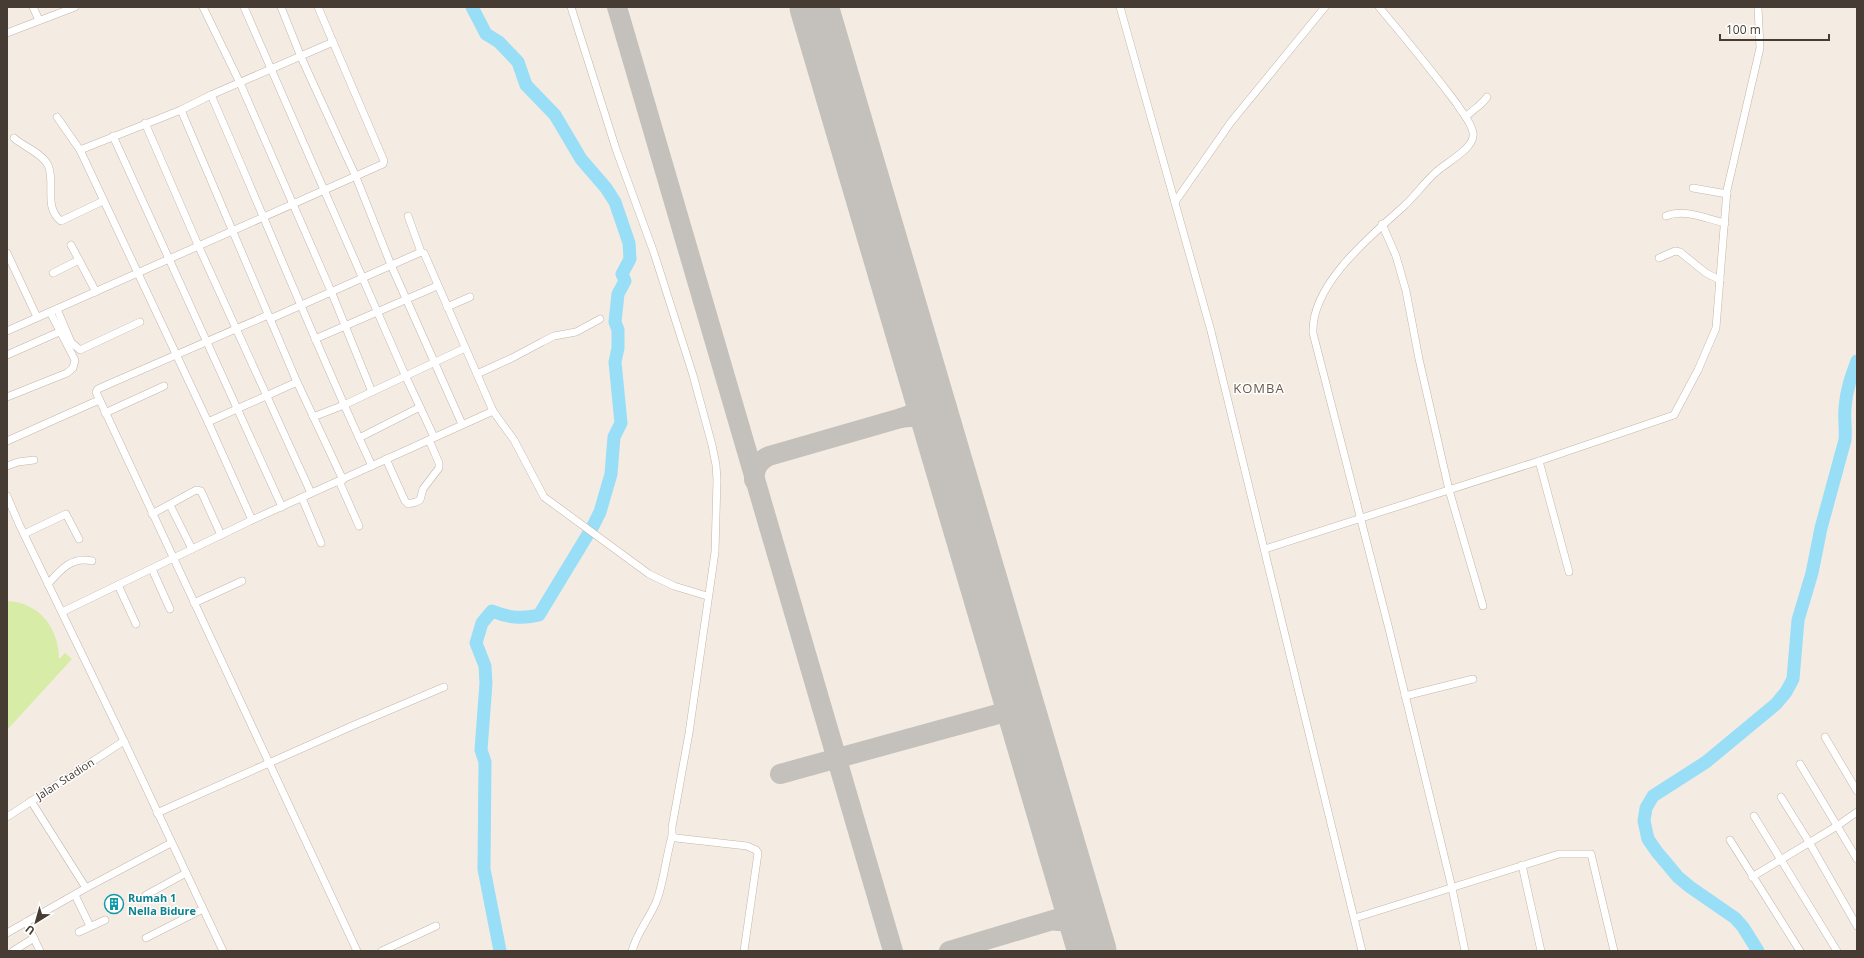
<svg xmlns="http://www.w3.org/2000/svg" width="1864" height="958" font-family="'Open Sans',sans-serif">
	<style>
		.grass { fill: #d7eca7 }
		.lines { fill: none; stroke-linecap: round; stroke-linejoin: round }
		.river { stroke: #98def7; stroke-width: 13 }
		.taxiway { stroke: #c4c0bc; stroke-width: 20 }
		.runway { stroke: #c4c0bc; stroke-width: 49 }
		.minor-casing { stroke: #c3b5a8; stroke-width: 8 }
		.minor { stroke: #fff; stroke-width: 7 }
		.labels { text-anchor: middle; stroke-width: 3; stroke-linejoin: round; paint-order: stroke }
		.street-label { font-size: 11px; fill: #463c33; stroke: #fff }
		.culture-label { font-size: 11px; font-weight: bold; fill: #0d838f; stroke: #fff; text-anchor: start }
		.quarter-label { font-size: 13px; letter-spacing: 1px; fill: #6a5849; stroke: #fff }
	</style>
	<rect width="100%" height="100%" fill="#f4ece3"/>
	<!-- grass -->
	<path class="grass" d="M7 601C39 602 59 628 59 659L65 653 72 659 7 730Z"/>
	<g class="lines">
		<!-- river -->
		<g class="river">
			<path d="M472 7 486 34 499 42 518 62 526 85 555 115 581 159 606 188 615 202 629 243 630 259 622 274 625 281 618 294 615 322 618 330V348L615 362 621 423 614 437 611 474 600 512 593 526 539 615C522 619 509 618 492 611L482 623 476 643 485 666 486 683 481 750 485 762 484 869 500 951"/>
			<path d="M1758 951 1743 927 1735 918 1690 887 1678 877 1657 852 1648 839 1644 821 1646 808 1653 796 1706 762 1776 704 1786 692 1793 679 1798 620 1812 573 1821 528 1845 440C1846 429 1844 418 1845 408 1846 391 1851 377 1857 361"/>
		</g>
		<!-- taxiway -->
		<g class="taxiway">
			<polyline points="617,7 893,951"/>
			<path d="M922 376C926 400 928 410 901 418 935 412 937 433 947 459"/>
			<path d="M754 480C755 468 758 461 769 456L901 418"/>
			<polyline points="780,774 1020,708"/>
			<path d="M1057 921C1074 920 1082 927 1089 942"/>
			<polyline points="949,951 1063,917 1069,912 1074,891"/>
		</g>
		<!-- runway -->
		<polyline class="runway" points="814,7 1092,951"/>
		<!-- minor casing -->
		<g class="minor-casing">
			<g id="minor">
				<polyline points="33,7 39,20"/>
				<polyline points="203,7 240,83 331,291 372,392"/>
				<polyline points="244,7 405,375 434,437"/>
				<polyline points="281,7 301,57 356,177 391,265 462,424"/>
				<path d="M571 7 616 149 654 253 693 375 712 445 716 465 717 480 715 552 689 733 672 827V836C666 857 664 880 657 900 650 918 637 932 632 951"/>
				<polyline points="1120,7 1211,331 1362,951"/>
				<path d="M1379 7C1406 39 1432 71 1457 104 1462 113 1472 123 1473 133 1476 148 1445 163 1435 173 1424 183 1415 196 1404 206 1371 236 1311 284 1313 333L1389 629 1452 888 1465 951"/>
				<polyline points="7,33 75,7"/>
				<path d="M211 95C265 218 315 344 372 466"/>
				<polyline points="181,110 297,382 343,480"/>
				<polyline points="57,117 80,150"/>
				<path d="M1466 117C1473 109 1481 106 1487 97"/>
				<polyline points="145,123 198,245 311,493"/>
				<polyline points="113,136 282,507"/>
				<path d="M14 138C24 147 42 153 48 165 56 183 43 207 61 221L103 201"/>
				<polyline points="1693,188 1727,194"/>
				<polyline points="1175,202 1231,122 1325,7"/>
				<polyline points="408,216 421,252 424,253 493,411 514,440 544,497 649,574 674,586 707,596"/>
				<path d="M1666 216C1684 208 1707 219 1725 223"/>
				<polyline points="1382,224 1396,256 1406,291 1419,359 1449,490 1483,606"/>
				<polyline points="71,245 96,292"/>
				<polyline points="7,253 37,317"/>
				<polyline points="1659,258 1675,251 1680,252 1706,273 1720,280"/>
				<polyline points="53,273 79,260"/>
				<polyline points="447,307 470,297"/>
				<polyline points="57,309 71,342 80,350 140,322"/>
				<polyline points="268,315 116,381 98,389 96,392 357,951"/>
				<polyline points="270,319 421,252"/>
				<polyline points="7,331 383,164 384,161 318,7"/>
				<polyline points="315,339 437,286"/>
				<polyline points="7,355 59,332"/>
				<polyline points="477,374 512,358 542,342 554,336 576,332 600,319"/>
				<polyline points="7,397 67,373 73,368 75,360 50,312"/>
				<polyline points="105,413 164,386"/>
				<polyline points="313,417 344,405 465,348"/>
				<polyline points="208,422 297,382"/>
				<polyline points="359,438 420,407"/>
				<polyline points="7,441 99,400"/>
				<polyline points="386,459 405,501 408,504 416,502 420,500 423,489 439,468 439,463 429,440"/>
				<polyline points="1539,461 1569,572"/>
				<polyline points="7,466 18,462 34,460"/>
				<polyline points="339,481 359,526"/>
				<polyline points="7,496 19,524 124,741 223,951"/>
				<polyline points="302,498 321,543"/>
				<polyline points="170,505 192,549"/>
				<polyline points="152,514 196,490 201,491 221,535"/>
				<polyline points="252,520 208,422 80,150 181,110 211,95 333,42"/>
				<polyline points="24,534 66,514 79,539"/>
				<polyline points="1265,549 1539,461 1674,415 1698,370 1716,328 1727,190 1760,48 1758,7"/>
				<polyline points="152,569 170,609"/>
				<path d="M48 584C60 570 72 556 92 561"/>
				<polyline points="118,585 136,624"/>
				<polyline points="194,603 242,581"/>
				<polyline points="62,612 252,520 493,411"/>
				<polyline points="1405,696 1473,679"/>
				<polyline points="1825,737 1857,791"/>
				<polyline points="1800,764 1857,859"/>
				<polyline points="1781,797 1809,842 1857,926"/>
				<polyline points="31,801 86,888"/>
				<polyline points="157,813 352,726 444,687"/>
				<polyline points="1754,816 1837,951"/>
				<polyline points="7,817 124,741"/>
				<polyline points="672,836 676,838 747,846 756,850 758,853 744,951"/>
				<polyline points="1730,840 1800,951"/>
				<polyline points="1522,865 1541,951"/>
				<polyline points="1752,877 1837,826 1857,812"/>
				<polyline points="75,895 90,926"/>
				<polyline points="146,895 186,873"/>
				<polyline points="1355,918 1559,854 1591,854 1614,951"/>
				<polyline points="26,922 40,951"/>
				<polyline points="79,932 105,920"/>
				<polyline points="7,933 86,888 171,843"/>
				<polyline points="146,938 203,909"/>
				<polyline points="13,951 34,938"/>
				<polyline points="382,951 436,926"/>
			</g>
		</g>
		<!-- minor -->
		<use href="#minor" class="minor"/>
	</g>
	<!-- icons -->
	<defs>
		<g id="building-ring" transform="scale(1)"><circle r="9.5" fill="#fff" stroke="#0f9aa8" stroke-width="1.5"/><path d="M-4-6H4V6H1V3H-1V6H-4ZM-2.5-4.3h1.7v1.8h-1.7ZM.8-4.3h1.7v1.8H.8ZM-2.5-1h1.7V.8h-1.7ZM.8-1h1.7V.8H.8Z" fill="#0f9aa8"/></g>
	</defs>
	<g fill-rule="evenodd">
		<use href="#building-ring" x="114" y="904"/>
	</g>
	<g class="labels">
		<!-- street labels -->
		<g class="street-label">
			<text transform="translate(65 779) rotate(-33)" y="4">Jalan Stadion</text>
		</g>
		<!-- culture labels -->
		<g class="culture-label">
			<text x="128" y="902">Rumah 1<tspan x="128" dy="13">Nella Bidure</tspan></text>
		</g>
		<!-- quarter labels -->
		<g class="quarter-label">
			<text x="1259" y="393">KOMBA</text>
		</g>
	</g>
	<!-- border -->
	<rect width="1864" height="958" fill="none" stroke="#463c33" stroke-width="16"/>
	<!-- north arrow -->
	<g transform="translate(36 922) rotate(217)" stroke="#ffffff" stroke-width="3" paint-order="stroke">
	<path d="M0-3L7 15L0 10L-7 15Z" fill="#463c33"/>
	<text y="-6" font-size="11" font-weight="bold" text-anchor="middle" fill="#463c33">U</text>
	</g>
	<!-- scale -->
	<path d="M1720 34v6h109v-6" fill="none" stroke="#463c33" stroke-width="2"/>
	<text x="1726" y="34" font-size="12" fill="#463c33" stroke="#ffffff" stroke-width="3" paint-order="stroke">100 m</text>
</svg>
